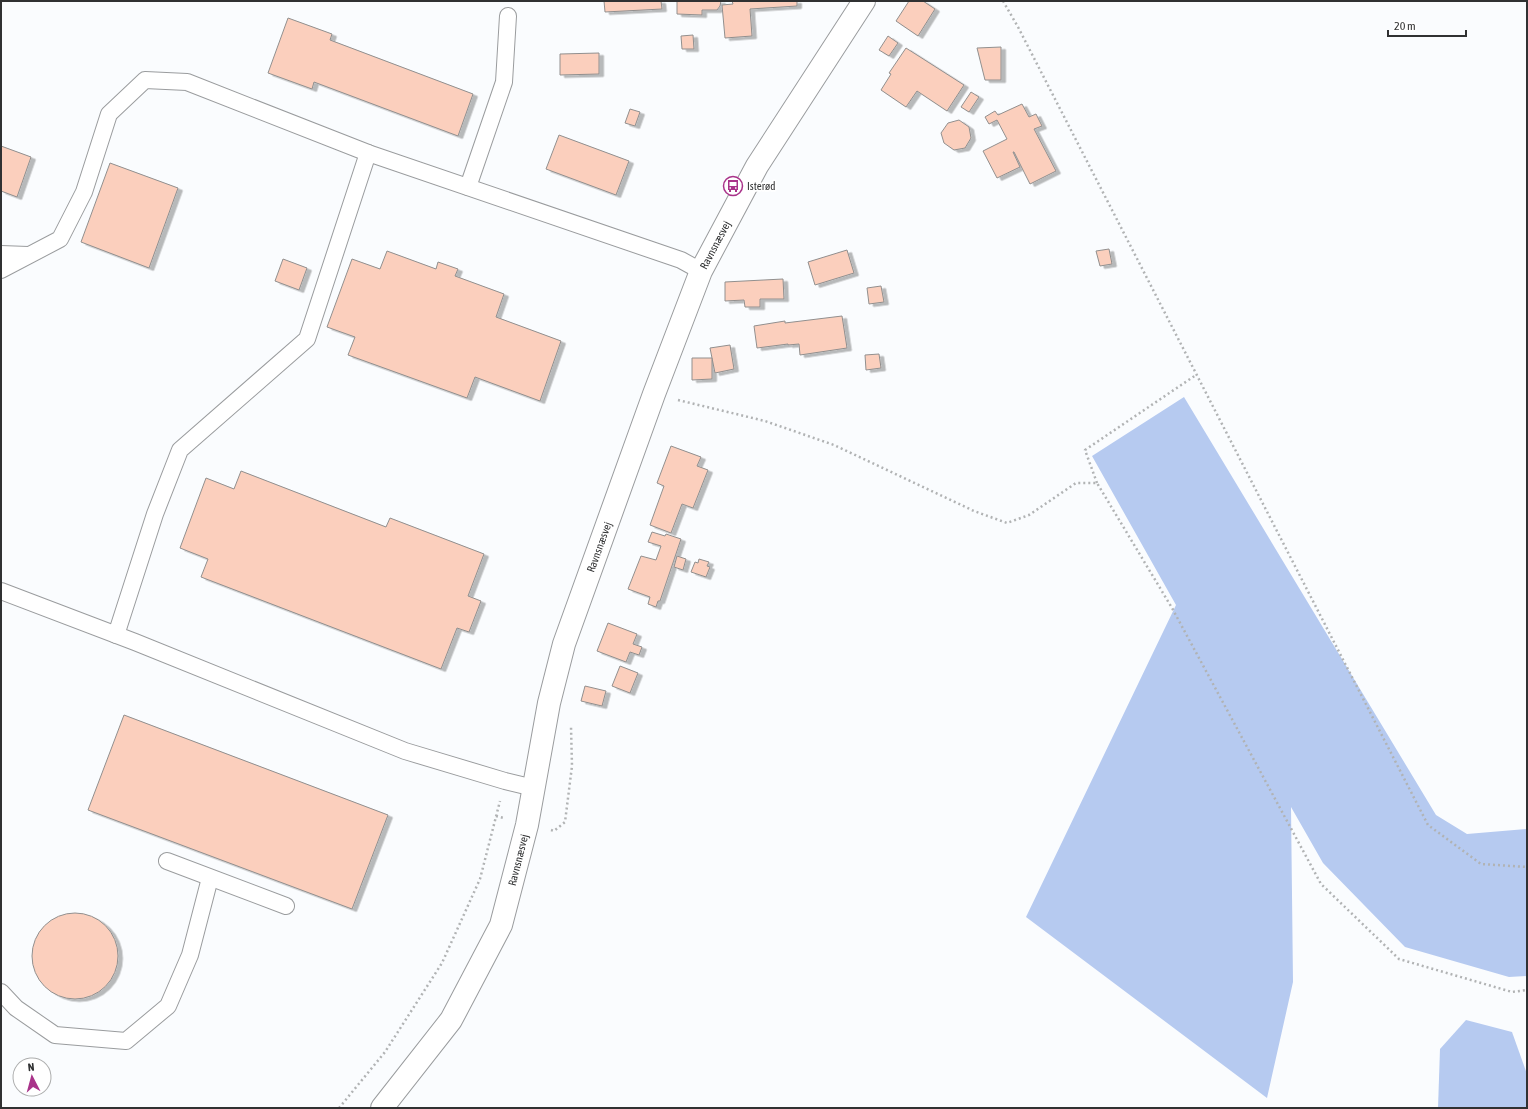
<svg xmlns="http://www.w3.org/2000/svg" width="1528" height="1109" font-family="'Asap Condensed',sans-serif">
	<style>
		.green { fill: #b6caf0 }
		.building { fill: #fbcfbd; stroke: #918f8e; filter: url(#shadow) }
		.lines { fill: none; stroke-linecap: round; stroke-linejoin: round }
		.service-casing { stroke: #9a9c9e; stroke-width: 18 }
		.secondary-casing { stroke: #9a9c9e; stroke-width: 24 }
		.path { stroke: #b1b3b4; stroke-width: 2.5; stroke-dasharray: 2 3; stroke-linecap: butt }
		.service { stroke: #fff; stroke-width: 16 }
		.secondary { stroke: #fff; stroke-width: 22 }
		.labels { text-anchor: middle; stroke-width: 3.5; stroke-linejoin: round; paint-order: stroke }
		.poi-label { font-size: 11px; fill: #303132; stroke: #fff; text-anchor: start }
		.street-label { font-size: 11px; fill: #303132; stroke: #fff }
	</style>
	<defs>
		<filter id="shadow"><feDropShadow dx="4.5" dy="2.5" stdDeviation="0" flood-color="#0004"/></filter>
	</defs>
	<rect width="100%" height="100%" fill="#fafcfe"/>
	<!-- green -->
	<g class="green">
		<polygon points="1184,397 1436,815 1467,834 1527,829 1527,976 1509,977 1405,947 1323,863 1291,807 1293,982 1267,1098 1026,917 1176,605 1092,456"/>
		<polygon points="1466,1020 1512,1032 1527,1074 1527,1108 1438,1108 1440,1049"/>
	</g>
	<!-- building -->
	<g class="building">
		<polygon points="604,1 661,1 662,9 605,12"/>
		<polygon points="677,1 721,1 720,6 717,10 702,10 702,15 677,14"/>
		<polygon points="732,1 797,1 797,6 750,9 752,36 725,38 722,5 733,4"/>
		<polygon points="909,1 923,1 935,9 918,36 896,21"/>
		<polygon points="288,18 332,34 330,40 473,94 458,136 314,82 312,89 268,73"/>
		<polygon points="693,35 694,49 682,49 681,36"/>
		<polygon points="888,36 898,43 889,56 879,50"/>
		<polygon points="1001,47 1001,80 985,80 977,48"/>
		<polygon points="906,48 964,85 947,111 917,91 906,107 881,90 891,74 889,73"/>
		<polygon points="599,53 599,74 560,75 560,54"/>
		<polygon points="971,92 979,97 969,112 961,107"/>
		<polygon points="1022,104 1029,117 1036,114 1042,126 1034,129 1056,171 1030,184 1014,152 1013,152 1020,167 997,178 983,151 1007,139 997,120 989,124 985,117 995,111 998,115"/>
		<polygon points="630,109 640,112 635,126 625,123"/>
		<polygon points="959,120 969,127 971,138 965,148 954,150 944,143 941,133 948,123"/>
		<polygon points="559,135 629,161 616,195 546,169"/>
		<polygon points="1,146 31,157 17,197 1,191"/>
		<polygon points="110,163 178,188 149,268 81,242"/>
		<polygon points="1109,249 1112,264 1100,266 1096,251"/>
		<polygon points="847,250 854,273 815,285 808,262"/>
		<polygon points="387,251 436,269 438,262 458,269 455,276 504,294 496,317 561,341 540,401 475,377 467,398 348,355 355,337 327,327 352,259 380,269"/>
		<polygon points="283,259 307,268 299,290 275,281"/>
		<polygon points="783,279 784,299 760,299 760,307 745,307 744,300 725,301 725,282"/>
		<polygon points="881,286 884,302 869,304 867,288"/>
		<polygon points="842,316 847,348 800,355 799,344 788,345 788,344 757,348 754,326 785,321 785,323"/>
		<polygon points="730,345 734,369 715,373 710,348"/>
		<polygon points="879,354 881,368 866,370 865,355"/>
		<polygon points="692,358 712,358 712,379 692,380"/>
		<polygon points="671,446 701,457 697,466 708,470 693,508 682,504 671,533 650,525 664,486 657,483"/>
		<polygon points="241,471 386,527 390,518 484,554 468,596 481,601 469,632 457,628 441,669 201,577 208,559 180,548 206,478 234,489"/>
		<polygon points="652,532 665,536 666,534 681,539 660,601 658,601 656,607 648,604 650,597 628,589 641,556 656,560 661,546 648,542"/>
		<polygon points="677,556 686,559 683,570 674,567"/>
		<polygon points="699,559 709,562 707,566 710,567 706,577 691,572 695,562 698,563"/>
		<polygon points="608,623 637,634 633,644 642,647 639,655 630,652 626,662 597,651"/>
		<polygon points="620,666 638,673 630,693 612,686"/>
		<polygon points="585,686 606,691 602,706 581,701"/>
		<polygon points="124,715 388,815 352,909 88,810"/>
		<circle cx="75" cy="956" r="43"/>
	</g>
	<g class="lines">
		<!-- service casing -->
		<g class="service-casing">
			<g id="service">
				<polyline points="468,187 504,82 508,16"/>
				<polyline points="1,254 28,255"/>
				<polyline points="1,270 60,239 84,192 109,114 145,80 187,82 368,153"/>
				<polyline points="1,591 135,642 405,751 505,781 534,788"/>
				<polyline points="116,635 155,514 180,450 307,339 368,153 681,260 701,271"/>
				<polyline points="167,861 286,906"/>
				<polyline points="1,992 16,1008 55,1035 126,1041 168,1006 190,955 210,878"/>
			</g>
		</g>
		<!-- secondary casing -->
		<g class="secondary-casing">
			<polyline id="secondary" points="382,1108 451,1020 501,925 527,825 549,703 564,644 654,394 701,271 757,166 864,1"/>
		</g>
		<!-- path -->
		<g class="path">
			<polyline points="1003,1 1018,27 1428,825 1481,864 1527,867"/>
			<polyline points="678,400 765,421 834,445 974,511 1007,523 1029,515 1076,483 1097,483 1172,608 1321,884 1399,959 1512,992 1527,990"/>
			<polyline points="1097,483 1085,450 1196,375"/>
			<polyline points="496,816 504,818"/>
			<polyline points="551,830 554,831 565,822 572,766 571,727"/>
			<polyline points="339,1108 385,1052 442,963 480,879 500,801"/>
		</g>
		<!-- service -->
		<use href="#service" class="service"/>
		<!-- secondary -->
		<use href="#secondary" class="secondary"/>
	</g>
	<!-- icons -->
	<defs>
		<g id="bus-ring" transform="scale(1)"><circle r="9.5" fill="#fff" stroke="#a9338a" stroke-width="1.5"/><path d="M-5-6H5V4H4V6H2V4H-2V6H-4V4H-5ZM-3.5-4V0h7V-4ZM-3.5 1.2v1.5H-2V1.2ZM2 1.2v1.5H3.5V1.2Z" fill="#a9338a"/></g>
	</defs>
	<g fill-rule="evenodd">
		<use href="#bus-ring" x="733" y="186"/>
	</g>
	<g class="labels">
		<!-- poi labels -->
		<g class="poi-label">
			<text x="747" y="190">Isterød</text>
		</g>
		<!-- street labels -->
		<g class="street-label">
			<text transform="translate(715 245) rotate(-62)" y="4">Ravnsnæsvej</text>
			<text transform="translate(599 547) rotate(-70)" y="4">Ravnsnæsvej</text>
			<text transform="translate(518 860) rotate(-76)" y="4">Ravnsnæsvej</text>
		</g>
	</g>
	<!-- border -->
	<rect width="1528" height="1109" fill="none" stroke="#303132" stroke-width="4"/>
	<!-- north arrow -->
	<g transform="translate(32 1077) rotate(354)"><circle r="19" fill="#ffffff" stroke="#acadad"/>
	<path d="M0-3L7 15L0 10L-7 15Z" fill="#a9338a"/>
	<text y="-6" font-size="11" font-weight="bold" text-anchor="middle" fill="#303132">N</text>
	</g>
	<!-- scale -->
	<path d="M1388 30v6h78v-6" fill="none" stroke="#303132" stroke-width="2"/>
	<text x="1394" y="30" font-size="12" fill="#303132" stroke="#ffffff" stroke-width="3" paint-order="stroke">20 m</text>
</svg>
